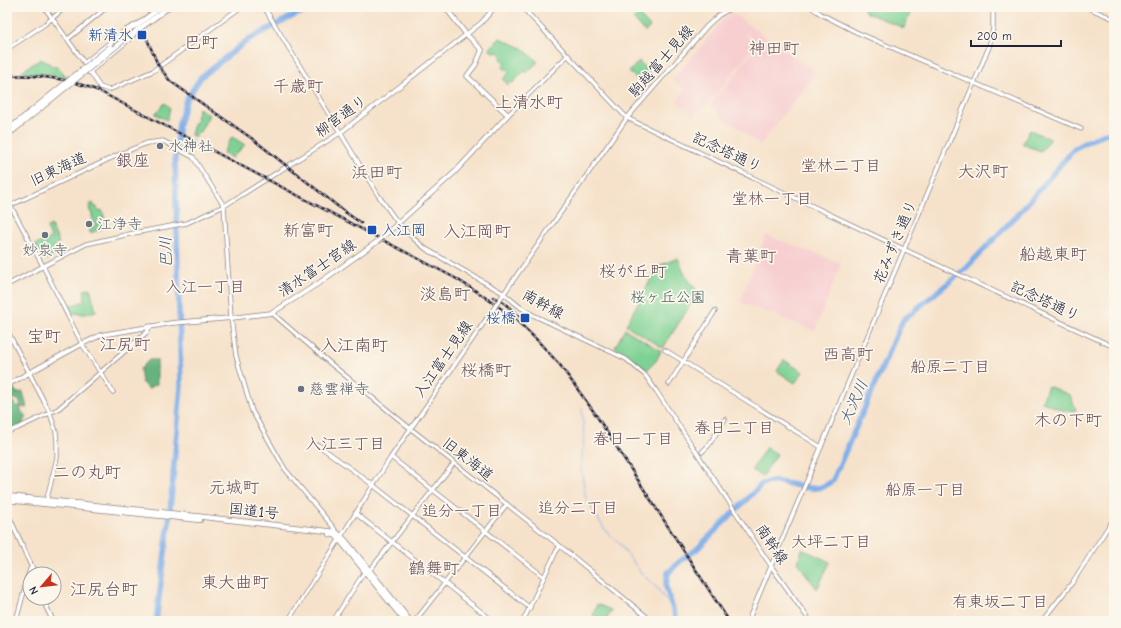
<svg xmlns="http://www.w3.org/2000/svg" width="1121" height="628" font-family="'Comic Neue','Klee One',sans-serif">
	<style>
		.built { fill: #f7cfd1 }
		.green { fill: #7dd193; stroke: #507a67 }
		.forest { fill: #66b37d; stroke: #446a5c }
		.lines { fill: none; stroke-linecap: round; stroke-linejoin: round }
		.stream { stroke: #80afea; stroke-width: 1 }
		.river { stroke: #80afea; stroke-width: 5.5 }
		.secondary-casing { stroke: #8c8282; stroke-width: 5 }
		.primary-casing { stroke: #8c8282; stroke-width: 5.5 }
		.highway-casing { stroke: #8c8282; stroke-width: 6 }
		.secondary { stroke: #fff; stroke-width: 3.5 }
		.primary { stroke: #fff; stroke-width: 4 }
		.highway { stroke: #fff; stroke-width: 4.5 }
		.rail-casing { stroke: #22223b; stroke-width: 2.5 }
		.rail { stroke: #fbf7ec; stroke-width: 1; stroke-dasharray: 3; stroke-linecap: butt }
		.secondary-bridge-casing { stroke: #8c8282; stroke-width: 5; stroke-linecap: butt }
		.primary-bridge-casing { stroke: #8c8282; stroke-width: 5.5; stroke-linecap: butt }
		.highway-bridge-casing { stroke: #8c8282; stroke-width: 6; stroke-linecap: butt }
		.secondary-bridge { stroke: #fff; stroke-width: 3.5 }
		.primary-bridge { stroke: #fff; stroke-width: 4 }
		.highway-bridge { stroke: #fff; stroke-width: 4.5 }
		.transit-dot { fill: #1a4fb4; stroke: #fbf7ec; stroke-width: 1.5 }
		.worship-dot { fill: #6b7280; stroke: #fbf7ec; stroke-width: 1.5 }
		.labels { text-anchor: middle; stroke-width: 3.5; stroke-linejoin: round; paint-order: stroke }
		.transit-label { font-size: 15px; fill: #164399; stroke: #fbf7ec; text-anchor: end }
		.street-label { font-size: 15px; fill: #22223b; stroke: #fbf7ec }
		.worship-label { font-size: 15px; fill: #5b616d; stroke: #fbf7ec; text-anchor: start }
		.park-label { font-size: 15px; fill: #425f5a; stroke: #fbf7ec }
		.neighbourhood-label { font-size: 16px; fill: #694c56; stroke: #fbf7ec }
		.water-label { font-size: 16px; font-style: italic; fill: #435378; stroke: #fbf7ec }
		.quarter-label { font-size: 17px; fill: #694c56; stroke: #fbf7ec }
	</style>
	<rect width="100%" height="100%" fill="#fbf7ec"/>
	<filter id="ink" filterUnits="userSpaceOnUse"><feTurbulence type="fractalNoise" baseFrequency=".025" numOctaves="2"/><feDisplacementMap in="SourceGraphic" scale="8" xChannelSelector="R" yChannelSelector="G"/><feConvolveMatrix kernelMatrix="1 2 1 2 8 2 1 2 1" color-interpolation-filters="sRGB"/></filter>
	<filter id="wash" filterUnits="userSpaceOnUse"><feTurbulence type="fractalNoise" baseFrequency=".012" numOctaves="4" result="noise"/><feDisplacementMap in="SourceGraphic" scale="16" xChannelSelector="R" yChannelSelector="G"/><feGaussianBlur stdDeviation="0.9" result="paint"/><feColorMatrix in="noise" values="0 0 0 0 0 0 0 0 0 0 0 0 0 0 0 0 0 1.4 0 .05"/><feComposite in="paint" operator="in"/></filter>
	<g filter="url(#wash)">
		<rect width="100%" height="100%" fill="#f6e2ca"/>
		<!-- built -->
		<g class="built">
			<polygon points="731,12 752,27 745,35 756,44 708,104 693,115 677,102 684,90 672,79 691,59 723,19"/>
			<polygon points="752,27 816,73 760,145 734,124 730,124 710,105 759,44 747,34"/>
			<polygon points="766,235 841,263 815,331 740,302"/>
		</g>
		<!-- green -->
		<g class="green">
			<polygon points="863,7 913,7 904,28 865,12"/>
			<polygon points="638,14 650,27 645,32 633,19"/>
			<polygon points="500,38 522,48 538,62 526,73 524,71 513,83 511,82 508,85 503,79 509,73 502,66 505,63 500,59 502,57 498,52 493,52 489,49"/>
			<polygon points="41,59 55,67 57,66 63,74 69,77 66,79 45,74 23,73 22,71"/>
			<polygon points="639,61 654,78 652,82 648,78 643,84 629,72"/>
			<polygon points="165,103 170,108 167,120 155,114"/>
			<polygon points="199,108 209,115 200,132 199,131 195,137 191,135 194,123 195,124 197,119 196,118"/>
			<polygon points="1030,130 1050,139 1050,140 1041,151 1024,145 1023,143"/>
			<polygon points="232,137 245,145 232,158 223,153"/>
			<polygon points="93,203 95,207 97,207 99,211 102,210 107,225 102,227 102,229 90,233 88,229 96,226 92,217 92,213 91,213 89,209 90,209 89,205"/>
			<polygon points="51,225 59,243 55,245 54,248 57,254 46,260 42,252 39,253 35,245 51,238 47,227"/>
			<polygon points="678,258 684,273 698,293 663,348 626,325 658,266"/>
			<polygon points="90,288 96,311 86,314 69,313 66,307 85,301 84,298 85,296 84,290"/>
			<polygon points="625,329 661,351 656,361 647,370 637,362 615,347"/>
			<polygon points="784,360 803,372 795,383 777,371"/>
			<path d="M1048 386 1070 395 1076 410C1065 414 1053 406 1042 402Z"/>
			<polygon points="766,447 777,454 762,477 752,470"/>
			<polygon points="802,549 830,562 817,589 798,563"/>
			<polygon points="597,604 611,610 606,621 593,615"/>
		</g>
		<!-- forest -->
		<g class="forest">
			<polygon points="149,360 157,360 157,384 148,389 142,383 140,369"/>
			<polygon points="10,386 12,386 17,393 23,392 27,408 21,407 21,411 27,417 24,420 23,425 7,432 7,404 11,400 17,406 21,406 19,400 9,398 7,400 7,388"/>
		</g>
		<g class="lines">
			<!-- stream -->
			<polyline class="stream" points="582,408 584,437 581,468 586,499 605,530 619,543 642,574 657,588 672,608"/>
			<!-- river -->
			<g class="river">
				<polyline points="156,621 169,522 181,386 175,156 179,124 186,100 201,77 249,39 297,14 323,7"/>
				<path d="M677 621 666 587 668 573 679 562 696 550 762 484C786 474 813 501 833 480L903 320 965 269 1019 213 1075 148 1090 140 1114 130"/>
			</g>
		</g>
	</g>
	<g filter="url(#ink)">
		<g class="lines">
			<!-- secondary casing -->
			<g class="secondary-casing">
				<g id="secondary">
					<polyline points="44,7 86,65"/>
					<polyline points="264,7 378,195 398,223 414,239 426,249 503,293 520,307 533,315 626,359 645,375 657,392 771,566 810,621"/>
					<polyline points="522,7 627,118 884,240 1114,347"/>
					<polyline points="811,7 821,14 856,32 1081,129"/>
					<polyline points="1086,7 1114,19"/>
					<polyline points="7,10 11,7"/>
					<polyline points="68,39 107,7"/>
					<polyline points="7,49 45,24 66,7"/>
					<polyline points="89,70 100,87 109,90 153,71 241,7"/>
					<polyline points="508,115 568,55"/>
					<polyline points="7,199 43,266 82,344 113,392"/>
					<polyline points="7,207 120,154 147,143 163,141 193,157 224,206 231,318 236,356 252,411 285,469 334,528 336,533"/>
					<polyline points="7,285 86,244 134,233 187,223 224,206 340,133 481,23 495,7"/>
					<polyline points="500,299 627,118 707,26 719,15 733,7"/>
					<polyline points="272,313 331,364 406,425 560,546 652,621"/>
					<polyline points="7,330 50,413 56,432 57,442 57,458 46,502"/>
					<polyline points="665,350 821,447"/>
					<polyline points="669,384 715,311"/>
					<polyline points="7,432 18,428 58,409 147,332 150,326"/>
					<polyline points="318,445 373,485 530,608"/>
					<polyline points="702,452 709,445 725,419"/>
					<polyline points="391,457 544,577"/>
					<polyline points="355,513 493,621"/>
					<polyline points="370,570 454,463"/>
					<polyline points="16,621 30,569"/>
					<polyline points="288,621 391,457 494,308"/>
					<polyline points="333,621 365,571"/>
					<polyline points="415,621 507,504"/>
					<polyline points="523,621 556,552 560,546"/>
					<polyline points="748,621 989,47 993,28 993,7"/>
					<polyline points="1042,621 1072,583 1114,518"/>
				</g>
			</g>
			<!-- primary casing -->
			<g class="primary-casing">
				<g id="primary">
					<polyline points="386,234 455,172 508,115 467,76 476,64 482,50 466,34 445,7"/>
					<polyline points="7,385 82,344 101,335 172,323 231,318 272,313 319,283 378,241"/>
					<polyline points="7,512 35,574"/>
					<polyline points="42,598 53,621"/>
				</g>
			</g>
			<!-- highway casing -->
			<g class="highway-casing">
				<g id="highway">
					<polyline points="137,25 161,7"/>
					<polyline points="135,32 169,7"/>
					<polyline points="85,63 125,31 138,24"/>
					<polyline points="89,72 128,40 137,30"/>
					<polyline points="7,131 14,125"/>
					<polyline points="7,135 15,129"/>
					<polyline points="7,496 160,512 336,532 345,540 410,621"/>
					<polyline points="7,500 200,520"/>
					<polyline points="329,534 335,535 339,539 405,621"/>
				</g>
			</g>
			<!-- secondary -->
			<use href="#secondary" class="secondary"/>
			<!-- primary -->
			<use href="#primary" class="primary"/>
			<!-- highway -->
			<use href="#highway" class="highway"/>
			<!-- rail casing -->
			<g class="rail-casing">
				<g id="rail">
					<polyline points="147,39 158,65 170,81 254,140 345,212 361,223"/>
					<path d="M7 76C40 74 69 79 99 91L455 278 479 293 513 317 537 340 560 365 594 412 729 621"/>
					<polyline points="493,297 504,303 519,316"/>
				</g>
			</g>
			<!-- rail -->
			<use href="#rail" class="rail"/>
			<!-- secondary-bridge casing -->
			<g class="secondary-bridge-casing">
				<polyline id="secondary-bridge" points="494,308 500,299"/>
			</g>
			<!-- primary-bridge casing -->
			<g class="primary-bridge-casing">
				<polyline id="primary-bridge" points="378,241 386,234"/>
			</g>
			<!-- highway-bridge casing -->
			<g class="highway-bridge-casing">
				<g id="highway-bridge">
					<polyline points="14,125 110,47"/>
					<polyline points="15,129 125,39"/>
				</g>
			</g>
			<!-- secondary-bridge -->
			<use href="#secondary-bridge" class="secondary-bridge"/>
			<!-- primary-bridge -->
			<use href="#primary-bridge" class="primary-bridge"/>
			<!-- highway-bridge -->
			<use href="#highway-bridge" class="highway-bridge"/>
		</g>
	</g>
	<!-- markers -->
	<g class="transit-dot">
		<rect x="137" y="30" width="10" height="10" rx="2"/>
		<rect x="367" y="225" width="10" height="10" rx="2"/>
		<rect x="520" y="313" width="10" height="10" rx="2"/>
	</g>
	<g class="worship-dot">
		<circle cx="160" cy="146" r="4"/>
		<circle cx="89" cy="224" r="4"/>
		<circle cx="45" cy="235" r="4"/>
		<circle cx="301" cy="389" r="4"/>
	</g>
	<g class="labels">
		<!-- transit labels -->
		<g class="transit-label">
			<text x="133" y="40">新清水</text>
			<text x="381" y="235" text-anchor="start">入江岡</text>
			<text x="516" y="323">桜橋</text>
		</g>
		<!-- street labels -->
		<g class="street-label">
			<text transform="translate(661 61) rotate(-49)" y="5">駒越富士見線</text>
			<text transform="translate(341 116) rotate(-36)" y="5">柳宮通り</text>
			<text transform="translate(727 152) rotate(25)" y="5">記念塔通り</text>
			<text transform="translate(58 169) rotate(-25)" y="5">旧東海道</text>
			<text transform="translate(895 242) rotate(-67)" y="5">花みずき通り</text>
			<text transform="translate(317 268) rotate(-34)" y="5">清水富士宮線</text>
			<text transform="translate(1045 301) rotate(25)" y="5">記念塔通り</text>
			<text transform="translate(543 304) rotate(29)" y="5">南幹線</text>
			<text transform="translate(443 359) rotate(-55)" y="5">入江富士見線</text>
			<text transform="translate(468 459) rotate(38)" y="5">旧東海道</text>
			<text transform="translate(254 511) rotate(6)" y="5">国道1号</text>
			<text transform="translate(772 544) rotate(56)" y="5">南幹線</text>
		</g>
		<!-- worship labels -->
		<g class="worship-label">
			<text x="168" y="151">水神社</text>
			<text x="97" y="229">江浄寺</text>
			<text x="45" y="255" text-anchor="middle">妙泉寺</text>
			<text x="309" y="394">慈雲禅寺</text>
		</g>
		<!-- park labels -->
		<g class="park-label">
			<text x="668" y="302">桜ヶ丘公園</text>
		</g>
		<!-- neighbourhood labels -->
		<g class="neighbourhood-label">
			<text x="841" y="171">堂林二丁目</text>
			<text x="772" y="204">堂林一丁目</text>
			<text x="205" y="292">入江一丁目</text>
			<text x="950" y="372">船原二丁目</text>
			<text x="734" y="433">春日二丁目</text>
			<text x="633" y="444">春日一丁目</text>
			<text x="345" y="449">入江三丁目</text>
			<text x="925" y="495">船原一丁目</text>
			<text x="578" y="513">追分二丁目</text>
			<text x="462" y="516">追分一丁目</text>
			<text x="831" y="547">大坪二丁目</text>
			<text x="1000" y="607">有東坂二丁目</text>
		</g>
		<!-- water labels -->
		<g class="water-label">
			<text transform="translate(165 252) rotate(-91)" y="6">巴川</text>
			<text transform="translate(853 402) rotate(-66)" y="6">大沢川</text>
		</g>
		<!-- quarter labels -->
		<g class="quarter-label">
			<text x="201" y="48">巴町</text>
			<text x="774" y="54">神田町</text>
			<text x="298" y="92">千歳町</text>
			<text x="529" y="108">上清水町</text>
			<text x="133" y="166">銀座</text>
			<text x="983" y="177">大沢町</text>
			<text x="377" y="178">浜田町</text>
			<text x="308" y="236">新富町</text>
			<text x="477" y="237">入江岡町</text>
			<text x="1053" y="260">船越東町</text>
			<text x="751" y="262">青葉町</text>
			<text x="633" y="277">桜が丘町</text>
			<text x="445" y="300">淡島町</text>
			<text x="44" y="342">宝町</text>
			<text x="125" y="350">江尻町</text>
			<text x="354" y="351">入江南町</text>
			<text x="848" y="360">西高町</text>
			<text x="486" y="376">桜橋町</text>
			<text x="1068" y="426">木の下町</text>
			<text x="87" y="478">二の丸町</text>
			<text x="234" y="493">元城町</text>
			<text x="434" y="574">鶴舞町</text>
			<text x="235" y="588">東大曲町</text>
			<text x="104" y="595">江尻台町</text>
		</g>
	</g>
	<!-- margin -->
	<rect width="1121" height="628" fill="none" stroke="#fbf7ec" stroke-width="24"/>
	<!-- north arrow -->
	<g transform="translate(42 586) rotate(242)"><circle r="19" fill="#fbf7ec" stroke="#a4a2a5"/>
	<path d="M0-3L7 15L0 10L-7 15Z" fill="#c8321e"/>
	<text y="-6" font-size="11" font-weight="bold" text-anchor="middle" fill="#22223b">N</text>
	</g>
	<!-- scale -->
	<path d="M971 40v6h90v-6" fill="none" stroke="#22223b" stroke-width="2"/>
	<text x="977" y="40" font-size="12" fill="#22223b" stroke="#fbf7ec" stroke-width="3" paint-order="stroke">200 m</text>
</svg>
